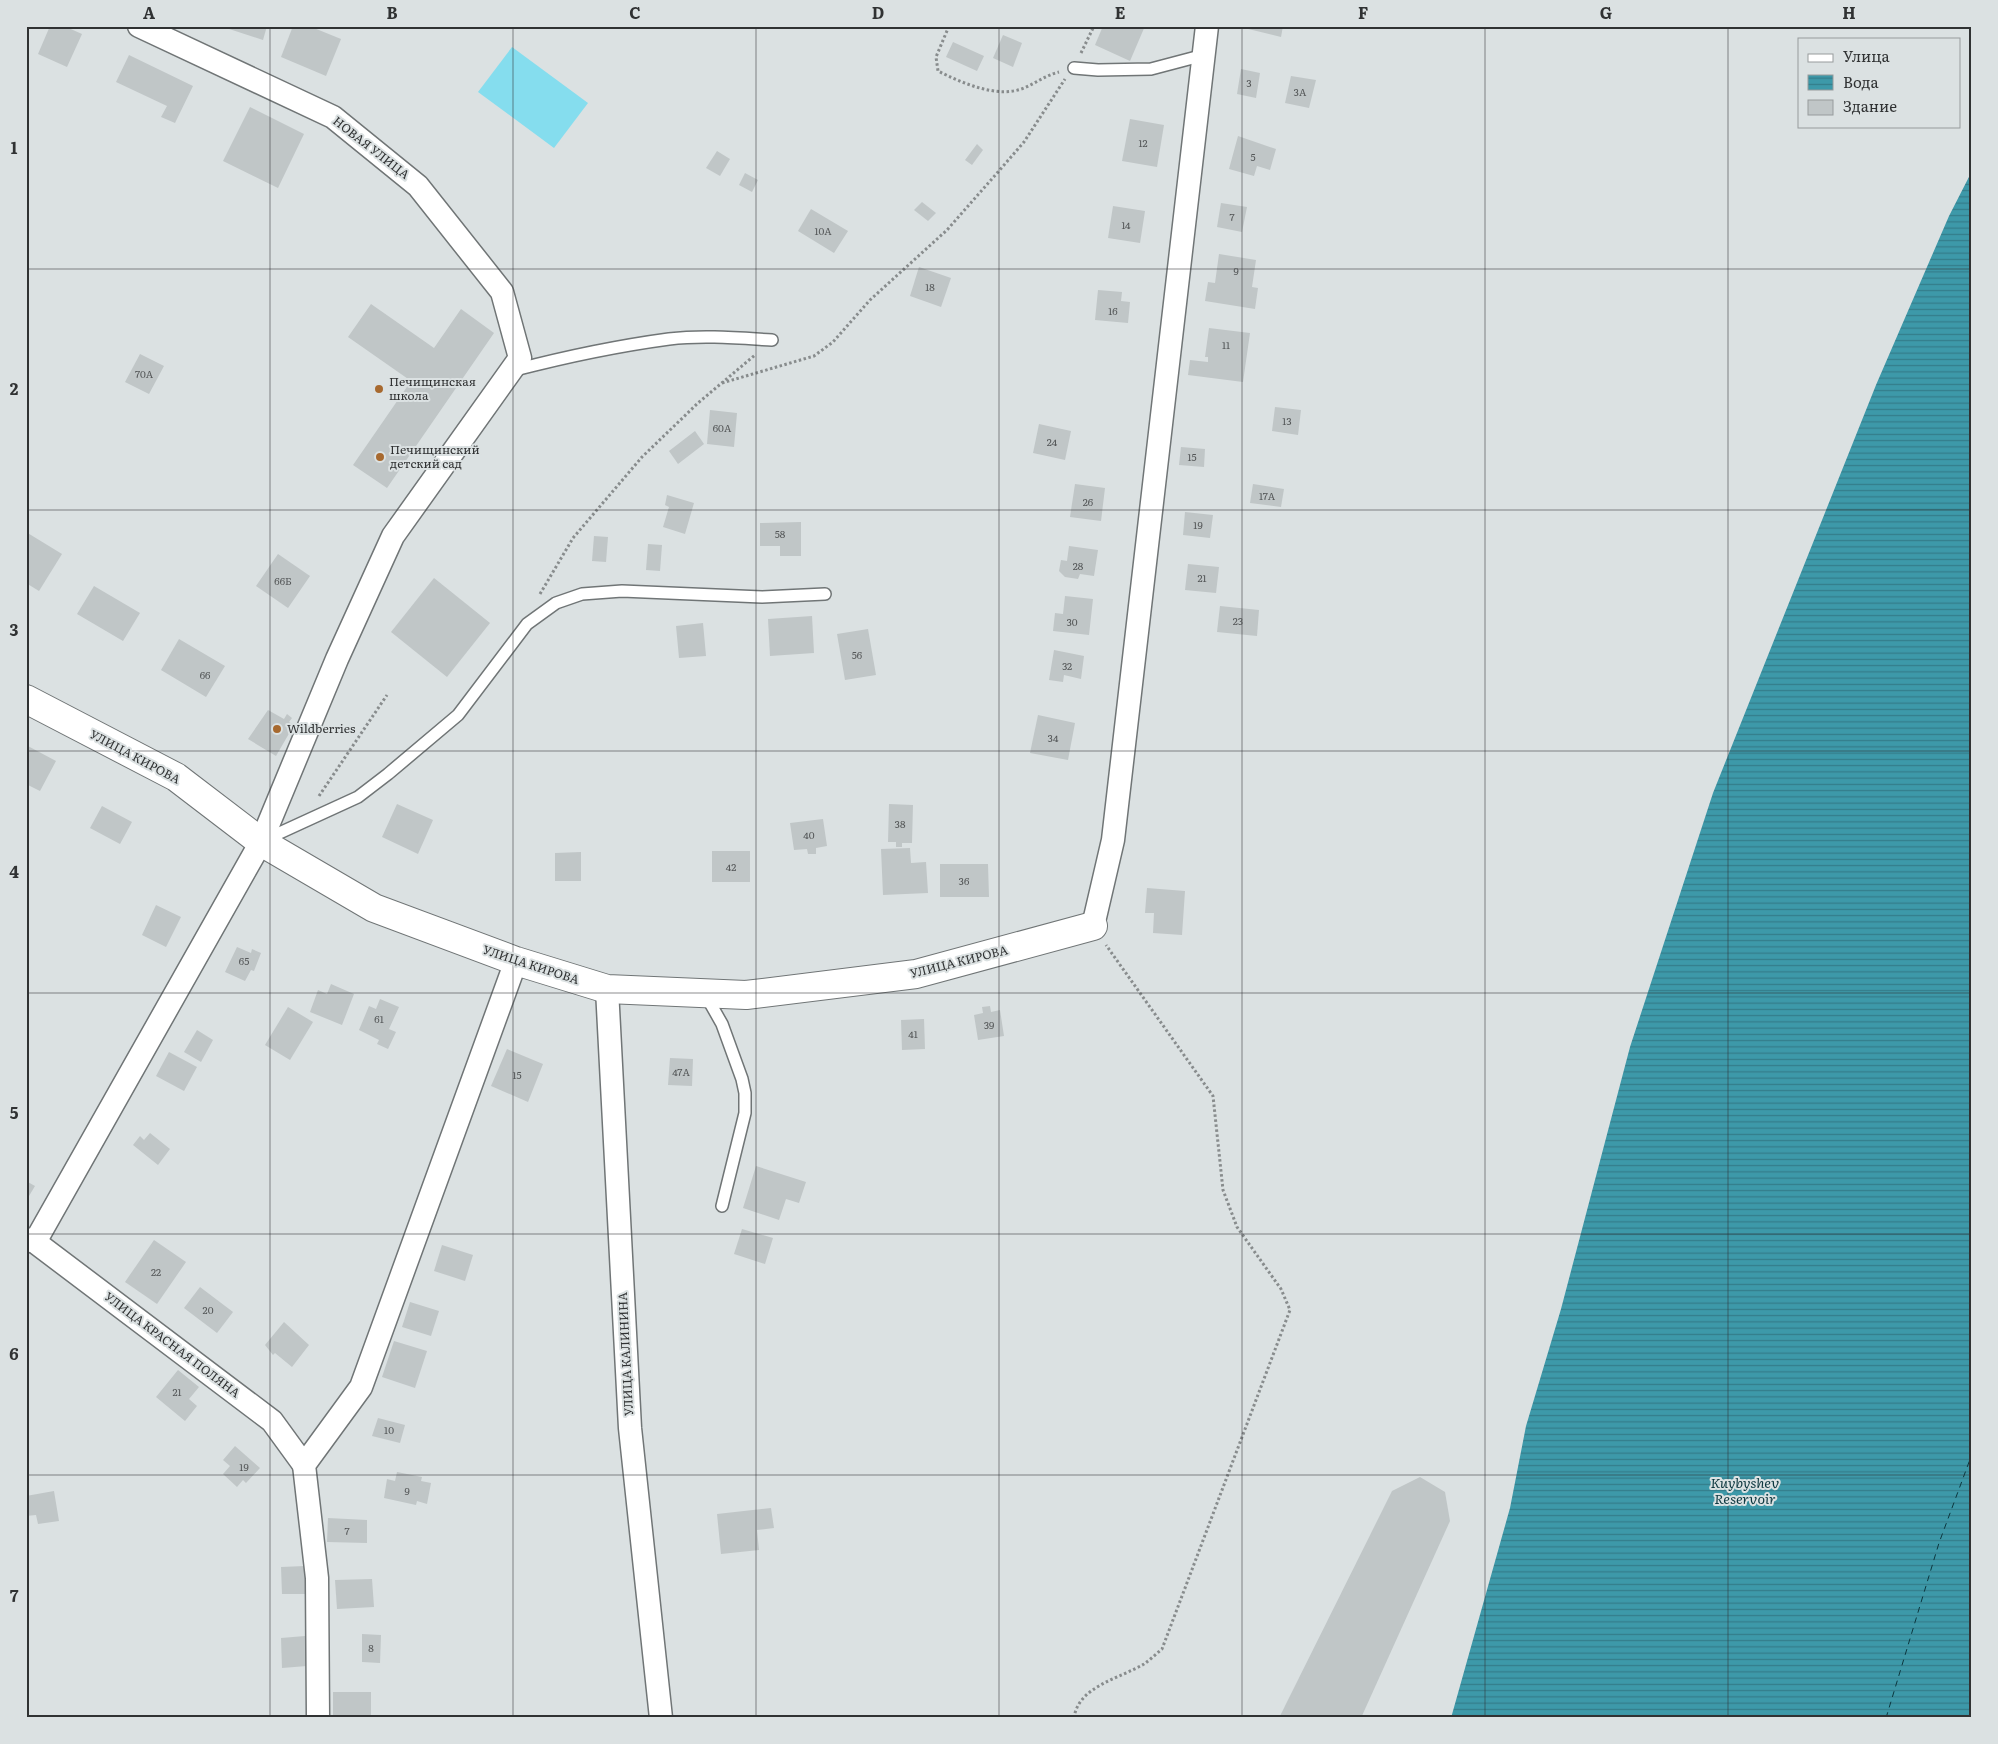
<svg xmlns="http://www.w3.org/2000/svg" width="1998" height="1744" font-family="Literata,serif">
	<style>
		.grass { fill: #85ddee }
		.water { fill: url(#water-rules) }
		.lines { fill: none; stroke-linecap: round; stroke-linejoin: round }
		.ferry { stroke: #0c373f; stroke-width: 1; stroke-dasharray: 6 5; stroke-linecap: butt }
		.building { fill: #c0c6c7 }
		.lane-casing { stroke: #707576; stroke-width: 14 }
		.street-casing { stroke: #707576; stroke-width: 25 }
		.secondary-casing { stroke: #707576; stroke-width: 30 }
		.path { stroke: #888c8d; stroke-width: 3; stroke-dasharray: 2.5 2.5; stroke-linecap: butt }
		.lane { stroke: #fff; stroke-width: 11 }
		.street { stroke: #fff; stroke-width: 22 }
		.secondary { stroke: #fff; stroke-width: 28 }
		.grid { fill: none; stroke: #303233; stroke-width: 1; stroke-opacity: 0.55 }
		.poi-dot { fill: #a7692f; stroke: #dbe1e2; stroke-width: 2 }
		.labels { text-anchor: middle; stroke-width: 4; stroke-linejoin: round; paint-order: stroke }
		.number-label { font-size: 10px; fill: #545758 }
		.street-label { font-size: 12px; fill: #303233; stroke: #dbe1e2 }
		.poi-label { font-size: 12px; fill: #303233; stroke: #dbe1e2; text-anchor: start }
		.water-label { font-size: 14px; font-style: italic; fill: #0c373f; stroke: #dbe1e2 }
		.neatline { fill: none; stroke: #303233; stroke-width: 2 }
		.grid-label { font-size: 16px; text-anchor: middle; font-weight: bold; fill: #303233 }
	</style>
	<defs>
		<pattern id="water-rules" width="6" height="5" patternUnits="userSpaceOnUse" patternTransform="scale(1.25)"><rect width="6" height="5" fill="#3d99a9"/><path d="M0 2.5h6" fill="none" stroke="#347d8a"/></pattern>
	</defs>
	<rect width="100%" height="100%" fill="#dbe1e2"/>
	<!-- grass -->
	<polygon class="grass" points="512,47 588,103 554,148 478,92"/>
	<!-- water -->
	<polygon class="water" points="1972,171 1972,1718 1451,1718 1510,1508 1526,1426 1561,1309 1630,1047 1713,793 1876,385 1949,216"/>
	<g class="lines">
		<!-- ferry -->
		<g class="ferry">
			<polyline points="1886,1718 1939,1543 1972,1454"/>
			<polyline points="1971,1718 1972,1716"/>
		</g>
	</g>
	<!-- building -->
	<g class="building">
		<polygon points="50,26 64,26 82,34 67,67 38,54"/>
		<polygon points="220,26 267,26 263,40"/>
		<polygon points="293,26 309,26 341,39 326,76 281,57"/>
		<polygon points="1103,26 1145,26 1130,61 1095,45"/>
		<polygon points="1236,26 1283,26 1281,37"/>
		<polygon points="1003,35 1022,43 1013,67 993,58"/>
		<polygon points="953,42 984,56 977,71 946,57"/>
		<polygon points="129,55 193,86 175,123 161,117 167,106 116,82"/>
		<polygon points="1241,69 1260,73 1256,98 1237,94"/>
		<polygon points="1291,76 1316,80 1309,108 1285,103"/>
		<polygon points="250,107 304,134 278,188 223,161"/>
		<polygon points="1130,119 1164,125 1157,167 1122,161"/>
		<polygon points="1238,136 1276,149 1270,170 1257,166 1254,176 1229,169"/>
		<polygon points="977,144 983,150 972,165 965,160"/>
		<polygon points="717,151 730,159 720,176 706,168"/>
		<polygon points="745,173 758,180 752,192 739,185"/>
		<polygon points="922,202 936,213 928,221 914,210"/>
		<polygon points="1221,203 1247,207 1242,232 1217,227"/>
		<polygon points="1113,206 1145,211 1140,243 1108,238"/>
		<polygon points="811,209 848,231 834,253 798,231"/>
		<polygon points="1219,254 1256,260 1252,287 1258,288 1255,309 1205,301 1208,282 1215,283"/>
		<polygon points="919,267 951,278 941,307 910,296"/>
		<polygon points="1098,290 1122,292 1121,301 1130,302 1128,323 1095,320"/>
		<polygon points="371,304 434,348 461,309 494,333 387,488 353,465 411,381 348,337"/>
		<polygon points="1209,328 1250,333 1243,382 1188,375 1190,360 1208,362 1208,357 1205,357"/>
		<polygon points="140,354 164,366 149,394 125,382"/>
		<polygon points="1275,407 1301,410 1298,435 1272,431"/>
		<polygon points="710,410 737,413 734,447 707,444"/>
		<polygon points="1039,424 1071,431 1065,460 1033,453"/>
		<polygon points="695,431 704,444 678,464 669,451"/>
		<polygon points="1181,447 1205,449 1204,467 1179,465"/>
		<polygon points="1075,484 1105,488 1101,521 1070,517"/>
		<polygon points="1253,484 1284,489 1281,507 1250,503"/>
		<polygon points="667,495 694,503 685,534 663,527 669,507 665,505"/>
		<polygon points="1185,512 1213,515 1210,538 1183,535"/>
		<polygon points="801,522 801,556 780,556 780,546 760,546 760,523"/>
		<polygon points="26,532 62,554 39,591 26,583"/>
		<polygon points="594,536 608,537 606,562 592,561"/>
		<polygon points="648,544 662,545 660,571 646,570"/>
		<polygon points="1069,546 1098,550 1094,576 1080,574 1078,579 1065,577 1059,571 1061,560 1067,561"/>
		<polygon points="278,554 310,576 288,608 256,586"/>
		<polygon points="1188,564 1219,567 1216,593 1185,590"/>
		<polygon points="434,578 490,623 447,677 391,632"/>
		<polygon points="94,586 140,613 123,641 77,614"/>
		<polygon points="1065,596 1093,599 1089,635 1053,631 1055,613 1063,614"/>
		<polygon points="1220,606 1259,610 1257,636 1217,632"/>
		<polygon points="812,616 814,653 770,656 768,619"/>
		<polygon points="703,623 706,656 679,658 676,626"/>
		<polygon points="868,629 876,675 845,680 837,634"/>
		<polygon points="179,639 225,666 206,697 161,670"/>
		<polygon points="1054,650 1084,656 1081,679 1064,675 1063,682 1049,680"/>
		<polygon points="268,710 284,719 287,714 292,718 289,722 294,725 276,756 248,739"/>
		<polygon points="1038,715 1075,723 1068,760 1030,753"/>
		<polygon points="26,745 56,761 40,791 26,784"/>
		<polygon points="397,804 433,820 418,854 382,837"/>
		<polygon points="889,804 913,805 912,843 902,843 902,847 896,847 896,842 888,842"/>
		<polygon points="102,806 132,822 120,844 90,828"/>
		<polygon points="823,819 827,846 816,848 816,854 808,854 807,849 794,850 790,823"/>
		<polygon points="910,848 911,863 926,862 928,893 883,895 881,849"/>
		<rect x="712" y="851" width="38" height="31"/>
		<polygon points="581,852 581,881 555,881 555,853"/>
		<polygon points="940,864 988,864 989,897 940,897"/>
		<polygon points="1147,888 1185,891 1182,935 1153,933 1154,913 1145,913"/>
		<polygon points="156,905 181,917 166,947 142,935"/>
		<polygon points="237,947 251,953 252,949 261,953 254,971 251,970 245,981 225,972"/>
		<polygon points="331,984 354,994 342,1025 310,1012 318,990 327,994"/>
		<polygon points="380,999 399,1007 389,1029 396,1032 388,1049 377,1044 379,1040 359,1030 369,1006 376,1009"/>
		<polygon points="990,1006 991,1012 1000,1010 1004,1036 978,1040 974,1015 983,1013 982,1007"/>
		<polygon points="288,1007 313,1022 290,1060 265,1045"/>
		<polygon points="924,1019 925,1049 902,1050 901,1020"/>
		<polygon points="197,1030 213,1040 201,1062 184,1052"/>
		<polygon points="507,1049 543,1064 528,1102 491,1086"/>
		<polygon points="169,1052 197,1067 184,1091 156,1076"/>
		<polygon points="670,1058 693,1059 692,1086 668,1085"/>
		<polygon points="150,1133 170,1149 158,1165 133,1145 140,1136 144,1140"/>
		<polygon points="756,1166 806,1182 799,1203 786,1199 779,1220 743,1208"/>
		<polygon points="26,1181 35,1186 26,1201"/>
		<polygon points="742,1229 773,1238 765,1264 734,1254"/>
		<polygon points="154,1240 186,1262 157,1304 125,1282"/>
		<polygon points="442,1245 473,1255 465,1281 434,1271"/>
		<polygon points="200,1287 233,1312 217,1333 184,1308"/>
		<polygon points="410,1302 439,1311 431,1336 402,1327"/>
		<polygon points="284,1322 309,1345 292,1367 275,1353 273,1355 265,1345"/>
		<polygon points="394,1341 427,1351 415,1388 382,1377"/>
		<polygon points="178,1370 199,1387 189,1399 197,1406 185,1421 156,1397"/>
		<polygon points="378,1418 405,1425 400,1443 372,1436"/>
		<polygon points="235,1446 260,1468 246,1483 243,1480 237,1487 223,1474 230,1466 223,1460"/>
		<polygon points="397,1472 422,1477 421,1481 431,1483 427,1504 417,1501 416,1505 384,1498 387,1479 395,1481"/>
		<polygon points="1420,1477 1445,1492 1450,1521 1361,1718 1279,1718 1392,1491"/>
		<polygon points="54,1491 59,1521 38,1524 36,1515 26,1516 26,1496"/>
		<polygon points="771,1508 774,1528 757,1530 759,1550 721,1554 717,1514"/>
		<polygon points="328,1518 367,1520 367,1543 327,1542"/>
		<polygon points="305,1566 305,1594 282,1594 281,1567"/>
		<polygon points="372,1579 374,1607 337,1609 335,1580"/>
		<polygon points="362,1634 381,1635 380,1663 362,1662"/>
		<polygon points="305,1636 307,1666 282,1668 281,1638"/>
		<rect x="333" y="1692" width="38" height="26"/>
	</g>
	<g class="lines">
		<!-- lane casing -->
		<g class="lane-casing">
			<g id="lane">
				<polyline points="1074,68 1098,70 1151,69 1204,55"/>
				<path d="M515 370C565 357 617 346 669 339 703 335 738 338 772 340"/>
				<polyline points="262,841 358,797 388,774 458,715 527,624 556,603 582,594 622,591 762,597 825,594"/>
				<polyline points="705,994 722,1024 742,1079 745,1093 745,1113 722,1206"/>
			</g>
		</g>
		<!-- street casing -->
		<g class="street-casing">
			<g id="street">
				<polyline points="1093,926 1113,840 1207,26"/>
				<polyline points="607,989 630,1428 661,1718"/>
				<polyline points="26,1239 35,1242 272,1421 304,1465"/>
				<polyline points="35,1242 261,842 337,659 393,536 520,358 502,292 418,186 333,117 139,26"/>
				<polyline points="318,1718 317,1578 304,1465 361,1387 516,961"/>
			</g>
		</g>
		<!-- secondary casing -->
		<g class="secondary-casing">
			<polyline id="secondary" points="26,699 176,777 261,842 374,908 516,961 607,989 746,995 916,974 1093,926"/>
		</g>
		<!-- path -->
		<g class="path">
			<path d="M949 26 936 57 938 71C962 83 998 99 1024 88 1036 83 1046 75 1059 72"/>
			<polyline points="1081,53 1094,26"/>
			<polyline points="722,383 814,356 833,342 870,300 947,230 998,172 1024,142 1065,79"/>
			<polyline points="540,594 573,538 642,457 698,403 755,355"/>
			<polyline points="319,796 387,695"/>
			<path d="M1074 1718C1078 1686 1121 1678 1144 1664 1150 1660 1156 1654 1162 1649L1290 1310 1281 1289 1237 1227 1223 1190 1213 1096 1106 945"/>
		</g>
		<!-- lane -->
		<use href="#lane" class="lane"/>
		<!-- street -->
		<use href="#street" class="street"/>
		<!-- secondary -->
		<use href="#secondary" class="secondary"/>
	</g>
	<!-- grid -->
	<path class="grid" d="M270 26V1718M513 26V1718M756 26V1718M999 26V1718M1242 26V1718M1485 26V1718M1728 26V1718M26 269H1972M26 510H1972M26 751H1972M26 993H1972M26 1234H1972M26 1475H1972"/>
	<!-- markers -->
	<g class="poi-dot">
		<circle cx="379" cy="389" r="5"/>
		<circle cx="380" cy="457" r="5"/>
		<circle cx="277" cy="729" r="5"/>
	</g>
	<g class="labels">
		<!-- number labels -->
		<g class="number-label">
			<text x="1249" y="87">3</text>
			<text x="1300" y="96">3А</text>
			<text x="1143" y="147">12</text>
			<text x="1253" y="161">5</text>
			<text x="1232" y="221">7</text>
			<text x="1126" y="229">14</text>
			<text x="823" y="235">10А</text>
			<text x="1236" y="275">9</text>
			<text x="930" y="291">18</text>
			<text x="1113" y="315">16</text>
			<text x="1226" y="349">11</text>
			<text x="144" y="378">70А</text>
			<text x="1287" y="425">13</text>
			<text x="722" y="432">60А</text>
			<text x="1052" y="446">24</text>
			<text x="1192" y="461">15</text>
			<text x="1267" y="500">17А</text>
			<text x="1088" y="506">26</text>
			<text x="1198" y="529">19</text>
			<text x="780" y="538">58</text>
			<text x="1078" y="570">28</text>
			<text x="1202" y="582">21</text>
			<text x="283" y="585">66Б</text>
			<text x="1238" y="625">23</text>
			<text x="1072" y="626">30</text>
			<text x="857" y="659">56</text>
			<text x="1067" y="670">32</text>
			<text x="205" y="679">66</text>
			<text x="1053" y="742">34</text>
			<text x="900" y="828">38</text>
			<text x="809" y="839">40</text>
			<text x="731" y="871">42</text>
			<text x="964" y="885">36</text>
			<text x="244" y="965">65</text>
			<text x="379" y="1023">61</text>
			<text x="989" y="1029">39</text>
			<text x="913" y="1038">41</text>
			<text x="681" y="1076">47А</text>
			<text x="517" y="1079">15</text>
			<text x="156" y="1276">22</text>
			<text x="208" y="1314">20</text>
			<text x="177" y="1396">21</text>
			<text x="389" y="1434">10</text>
			<text x="244" y="1471">19</text>
			<text x="407" y="1495">9</text>
			<text x="347" y="1535">7</text>
			<text x="371" y="1652">8</text>
		</g>
		<!-- street labels -->
		<g class="street-label">
			<text transform="translate(371 148) rotate(38)" y="4">НОВАЯ УЛИЦА</text>
			<text transform="translate(135 757) rotate(28)" y="4">УЛИЦА КИРОВА</text>
			<text transform="translate(959 962) rotate(-14)" y="4">УЛИЦА КИРОВА</text>
			<text transform="translate(531 965) rotate(18)" y="4">УЛИЦА КИРОВА</text>
			<text transform="translate(172 1345) rotate(37)" y="4">УЛИЦА КРАСНАЯ ПОЛЯНА</text>
			<text transform="translate(626 1354) rotate(-93)" y="4">УЛИЦА КАЛИНИНА</text>
		</g>
		<!-- poi labels -->
		<g class="poi-label">
			<text x="389" y="386">Печищинская<tspan x="389" dy="14">школа</tspan></text>
			<text x="390" y="454">Печищинский<tspan x="390" dy="14">детский сад</tspan></text>
			<text x="287" y="733">Wildberries</text>
		</g>
		<!-- water labels -->
		<g class="water-label">
			<text x="1745" y="1488">Kuybyshev<tspan x="1745" dy="16">Reservoir</tspan></text>
		</g>
	</g>
	<!-- border -->
	<rect width="1998" height="1744" fill="none" stroke="#dbe1e2" stroke-width="55"/>
	<!-- legend -->
	<rect x="1798" y="38" width="162" height="90" fill="#dbe1e2" stroke="#979b9c"/>
	<rect x="1808" y="54" width="25" height="8" fill="#ffffff" stroke="#979b9c"/>
	<text x="1843" y="62" font-size="15" fill="#303233">Улица</text>
	<rect x="1808" y="75" width="25" height="15" fill="url(#water-rules)" stroke="#979b9c"/>
	<text x="1843" y="88" font-size="15" fill="#303233">Вода</text>
	<rect x="1808" y="100" width="25" height="15" fill="#c0c6c7" stroke="#979b9c"/>
	<text x="1843" y="112" font-size="15" fill="#303233">Здание</text>
	<rect x="28" y="28" width="1942" height="1688" class="neatline"/>
	<g class="grid-label">
		<text x="149" y="19">A</text>
		<text x="392" y="19">B</text>
		<text x="635" y="19">C</text>
		<text x="878" y="19">D</text>
		<text x="1120" y="19">E</text>
		<text x="1363" y="19">F</text>
		<text x="1606" y="19">G</text>
		<text x="1849" y="19">H</text>
		<text x="14" y="154">1</text>
		<text x="14" y="395">2</text>
		<text x="14" y="636">3</text>
		<text x="14" y="878">4</text>
		<text x="14" y="1119">5</text>
		<text x="14" y="1360">6</text>
		<text x="14" y="1602">7</text>
	</g>
</svg>
